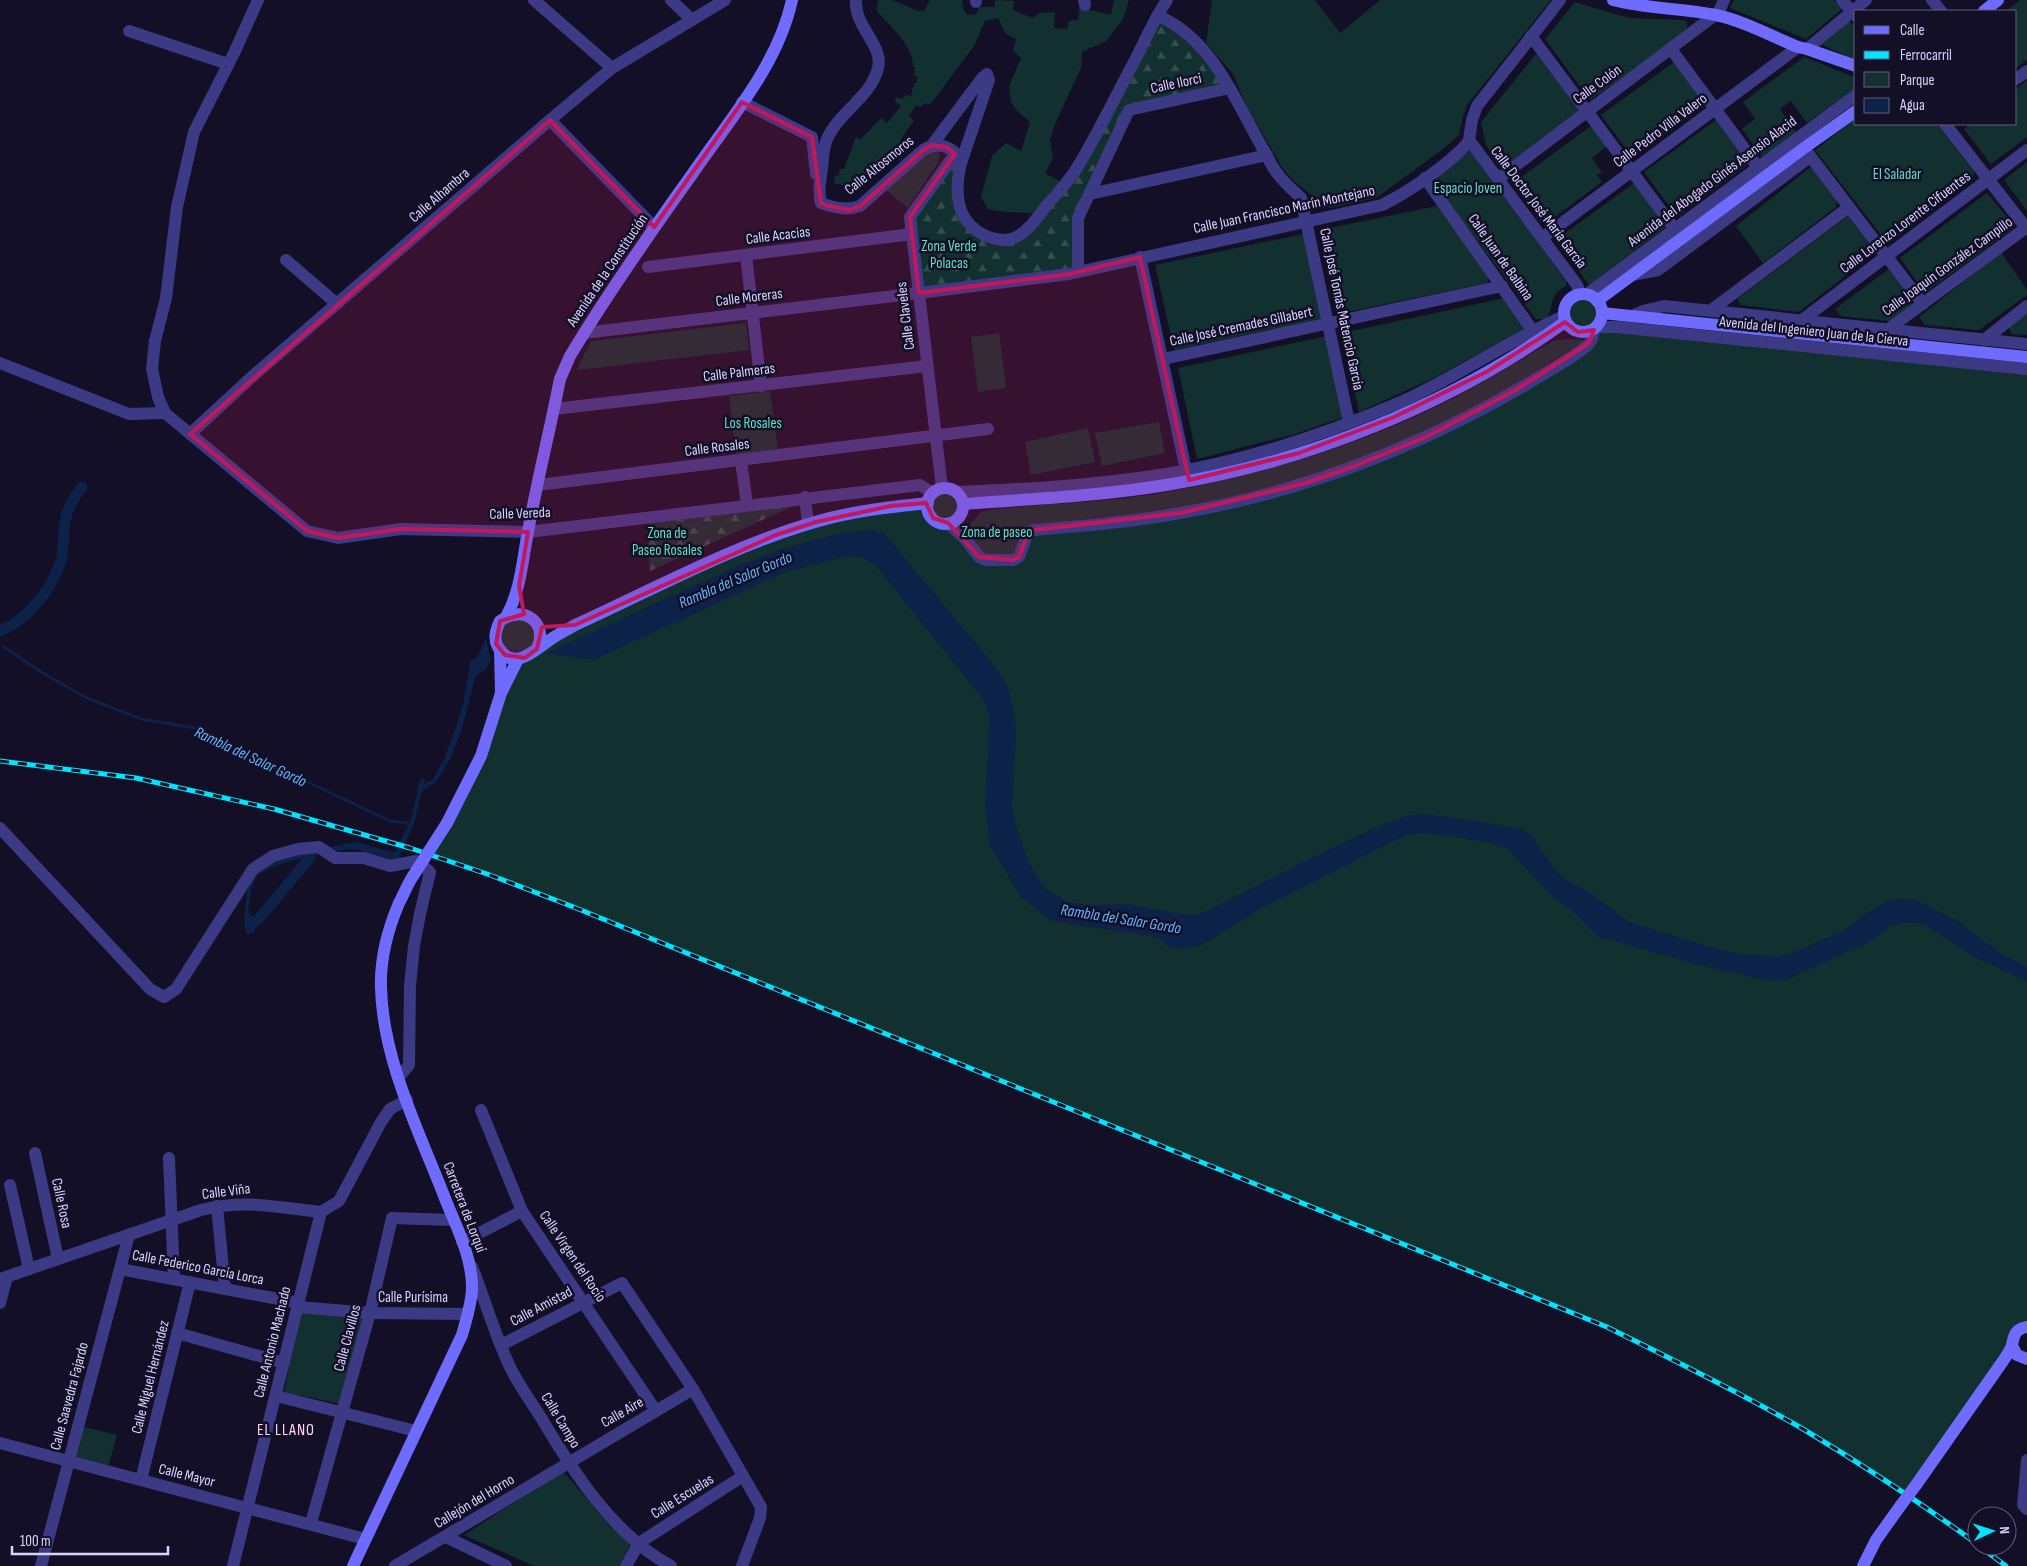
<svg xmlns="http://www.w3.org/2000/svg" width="2027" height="1566" font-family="'Sofia Sans Condensed',sans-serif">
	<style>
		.green { fill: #12302f }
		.forest { fill: url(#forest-firs) }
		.water { fill: #0c2248 }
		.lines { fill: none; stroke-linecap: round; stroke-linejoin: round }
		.stream { stroke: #0c2248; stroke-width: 3 }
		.canal { stroke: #0c2248; stroke-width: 11 }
		.street { stroke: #3d3a85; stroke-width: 12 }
		.secondary { stroke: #6f6bff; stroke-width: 12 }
		.rail-casing { stroke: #00e5ff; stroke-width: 5 }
		.rail { stroke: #130f26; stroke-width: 3; stroke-dasharray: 9; stroke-linecap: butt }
		.secondary-bridge { stroke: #6f6bff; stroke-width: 12 }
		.marked { fill: #c2185b; fill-opacity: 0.2; stroke: #c2185b; stroke-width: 4; stroke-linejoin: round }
		.labels { text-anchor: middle; stroke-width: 5; stroke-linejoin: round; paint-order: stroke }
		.street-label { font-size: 15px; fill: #d9d4ff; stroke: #130f26 }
		.park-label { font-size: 15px; fill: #5fe0c0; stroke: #130f26 }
		.water-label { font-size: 16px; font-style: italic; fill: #62b6ff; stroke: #130f26 }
		.neighbourhood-label { font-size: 16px; letter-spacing: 1px; fill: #ffd6f0; stroke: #130f26 }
	</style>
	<defs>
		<pattern id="forest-firs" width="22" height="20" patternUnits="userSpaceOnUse" patternTransform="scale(1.25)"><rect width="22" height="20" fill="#12302f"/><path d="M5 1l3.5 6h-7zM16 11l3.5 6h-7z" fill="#344d4e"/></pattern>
	</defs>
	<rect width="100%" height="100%" fill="#130f26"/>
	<!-- green -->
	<g class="green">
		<path d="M878 0H892L918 11H924L930 0H962L963 8 967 15 977 14 979 7H995V0L1014 1 1013 10 1033 18 1039 13 1055 12 1054 28 1067 29 1069 21 1078 20 1080 2 1090 10 1111 15 1114 0H1129L1123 19 1106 41 1082 52 1081 68 1055 124 1050 141 1053 158 1045 173 1060 181 1033 213 1006 212 988 209 981 197 992 156 1006 143 1021 151 1030 122 1017 111 1011 102 1009 86 1021 58 1013 51 1016 39 1005 33 998 18 985 21 974 46 933 101 929 105 925 103 920 107 916 105 909 116 914 120 901 139V142L898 147H895L886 166C876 169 862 177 858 188L834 183 835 175 838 176 840 169H844L856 137 860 140 881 118 887 123 901 106 895 102 896 97 903 99 906 95 911 96 914 83H917V76H914L915 67H913C914 45 889 26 876 10Z"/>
		<polygon points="1212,0 1315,0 1340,33 1380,0 1551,0 1467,105 1463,117 1459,135 1443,149 1376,198 1330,208 1325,206 1295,182 1283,169 1247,107 1233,74 1206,43"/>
		<polygon points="1734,0 1834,0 1842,9 1806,39 1730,8"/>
		<polygon points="2020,0 2027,0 2027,60 2016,68 2016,11 2006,11"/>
		<polygon points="1575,2 1629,18 1683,20 1687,22 1687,29 1655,55 1590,100 1545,39"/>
		<polygon points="1849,20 1856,28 1856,60 1822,45"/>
		<polygon points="1535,55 1540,55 1579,107 1578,112 1505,166 1500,165 1486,145 1481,122"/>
		<polygon points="1804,57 1854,77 1856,80 1856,88 1807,123 1791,101 1780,109 1796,132 1762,157 1742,129 1755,119 1743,102"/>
		<polygon points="1674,62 1703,101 1702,107 1632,157 1601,115"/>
		<polygon points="2027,80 2027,137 1991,164 1964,129 1971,124 2016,124 2016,89"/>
		<polygon points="1856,118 1856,124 1937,124 1974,172 1973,179 1888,244 1815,150"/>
		<polygon points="1716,120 1749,163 1677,217 1644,172"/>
		<polygon points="1592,125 1607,146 1592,158 1602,172 1597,175 1602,182 1548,222 1542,222 1513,183"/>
		<polygon points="937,150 940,155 939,161 908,208 886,190 927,151"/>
		<path d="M1470 151 1566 281V286C1547 296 1555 308 1546 319H1536L1437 187 1436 176Z"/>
		<polygon points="2027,162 2027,211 2004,180"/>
		<polygon points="1811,167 1837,200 1836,207 1763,263 1736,226"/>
		<polygon points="1634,183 1666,227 1589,285 1556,240"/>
		<polygon points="1987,193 2013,224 2012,229 1929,290 1923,290 1900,258"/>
		<polygon points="1437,206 1489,276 1487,283 1338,314 1320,230"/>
		<polygon points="1848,216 1872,248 1872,255 1799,312 1741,305 1737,299"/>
		<polygon points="1303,234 1322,315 1319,319 1174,350 1155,265"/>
		<polygon points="2001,252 2027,290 2027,295 1979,330 1925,325 1919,317"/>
		<polygon points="1889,269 1912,299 1912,306 1889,321 1840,316 1835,309"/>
		<circle cx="1583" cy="313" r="18"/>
		<polygon points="1505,298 1524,324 1524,329 1434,378 1359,412 1342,333"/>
		<polygon points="2027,313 2027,335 2012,334 2008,327"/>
		<polygon points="746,323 749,350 578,370 577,369 591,341"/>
		<polygon points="1594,330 2027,369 2027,1324 1910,1496 1768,1410 1600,1324 683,951 428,854 448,821 518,660 552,639 755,543 826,519 928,509 933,518 943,523 979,557 1013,560 1028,533 1256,496 1438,431 1589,344"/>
		<polygon points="999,333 1006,388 978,392 971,337"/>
		<polygon points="1327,336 1344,417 1295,434 1197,459 1178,368"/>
		<path d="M1568 339 1587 340C1548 363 1510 388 1470 410 1362 469 1238 502 1118 518 1090 522 1062 522 1035 525L1012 555 985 556 965 530 980 513 988 510C1046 503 1104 503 1161 493 1253 477 1355 447 1438 406 1475 388 1509 367 1544 346L1556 340Z"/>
		<polygon points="770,391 778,449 736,455 729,396"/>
		<polygon points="1159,422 1165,453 1102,466 1095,433"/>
		<polygon points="1088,428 1095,462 1031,475 1025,442"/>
		<circle cx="945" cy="506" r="15"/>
		<polygon points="527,618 538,641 519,657 501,648 499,629 502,623"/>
		<polygon points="300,1311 365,1319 341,1404 284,1392"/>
		<polygon points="84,1427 117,1435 108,1467 76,1457"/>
		<polygon points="563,1471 610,1526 631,1543 619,1566 534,1566 464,1535"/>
	</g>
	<!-- forest -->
	<g class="forest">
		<polygon points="1158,16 1172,22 1230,88 1130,107 1078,218 1078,271 919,293 910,217 955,154 958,197 974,230 1014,238 1074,172"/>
		<polygon points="790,506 791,507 650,571 646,524"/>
	</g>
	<!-- water -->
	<g class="water">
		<path d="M868 529 884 533 989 659 1007 685 1015 716 1016 738 1012 809 1018 832 1028 861 1045 889 1067 902 1087 905 1127 904 1186 915 1198 914 1210 910C1258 885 1305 860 1354 838 1377 828 1401 814 1426 814L1513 827 1523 829 1533 838 1560 876 1590 893 1629 922 1713 948 1740 954 1780 957 1797 951 1841 932 1877 906 1892 899 1914 900 1929 906 1959 922 1997 951 2027 967V981L1974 957 1925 925 1916 923H1904L1891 926 1871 941 1788 979 1778 981 1760 979 1695 964 1597 936 1571 909 1556 901 1509 850 1496 844 1439 834 1417 833 1400 838 1262 908 1201 945 1188 948H1170L1160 939 1150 936 1051 921 1021 897 990 846 985 806 989 727V715L983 699 876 566C866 559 859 556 847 556L785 572 593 660 547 653 735 567 781 549 838 534Z"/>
		<path d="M486 638 491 660 485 670 476 675 461 732 449 761 436 782 422 791 415 820 399 859 396 861 355 849H348C328 853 268 862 256 878 250 887 250 902 248 912L257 921 254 932 250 934H247C242 926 245 912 246 903 247 896 246 883 251 877 267 857 324 849 349 843L356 842 395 853 411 819 420 779 425 778 424 784 433 779 444 759 455 730 463 704 470 662 478 656Z"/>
	</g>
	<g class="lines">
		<!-- stream -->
		<g class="stream">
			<polyline points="4,647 41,672 87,698 141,719 194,728 390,821 412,824"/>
			<polyline points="506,650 524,652"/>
		</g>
		<!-- canal -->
		<g class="canal">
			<path d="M0 631C29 619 55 586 62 556 64 543 63 530 66 517 68 506 75 496 82 487"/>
			<polyline points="257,921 304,865 310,857 310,855"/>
		</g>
		<!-- street -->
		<g class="street">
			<polyline points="258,0 235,51 194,132 177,207 166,298 155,341 152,369 158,397 165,413 307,531 338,538 401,529 528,532 920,485 933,493"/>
			<polyline points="534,0 612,68"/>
			<polyline points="671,0 692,20"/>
			<path d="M856 0C854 27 884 45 878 68 871 97 839 112 827 139 823 148 823 159 822 169 820 182 818 191 821 203 834 208 847 211 860 206L923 150C938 141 958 146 960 166 960 171 958 176 958 181 956 205 962 224 984 235 992 239 1005 242 1014 238 1027 233 1038 217 1046 206 1056 195 1067 183 1075 171 1097 136 1115 97 1135 60 1145 41 1154 19 1167 0"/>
			<polyline points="1084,0 1085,5"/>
			<polyline points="1842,0 1856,16"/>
			<polyline points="1932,0 1941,11"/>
			<polyline points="976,2 976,0"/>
			<path d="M1158 16C1212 38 1236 102 1263 149 1268 157 1271 166 1277 173 1283 182 1293 190 1301 198L1349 422"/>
			<polyline points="1717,16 1724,0"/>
			<polyline points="129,31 228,64"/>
			<polyline points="1531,36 1674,228"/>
			<polyline points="1671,49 1758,167"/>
			<polyline points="1807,49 1866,0"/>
			<polyline points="2016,79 2027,71"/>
			<polyline points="742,102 812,137 816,174"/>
			<polyline points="550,120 654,227"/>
			<polyline points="1945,124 2027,229"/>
			<polyline points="1469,140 1577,285 1580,294"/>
			<polyline points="932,145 982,78 987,74 989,80 960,166"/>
			<polyline points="1807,152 1923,304"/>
			<polyline points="1425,178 1533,331"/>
			<polyline points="1498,179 1715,15"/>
			<polyline points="1090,194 1267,155"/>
			<polyline points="1542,238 1798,47"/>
			<polyline points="746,255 761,386"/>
			<polyline points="1140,257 1186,470"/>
			<polyline points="286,260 337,304"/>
			<polyline points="648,267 912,234"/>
			<polyline points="1078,271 1078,218 1129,110 1230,88"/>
			<polyline points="1632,275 1658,270 1810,157"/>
			<polyline points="1587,294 1856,95"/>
			<polyline points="1710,311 1849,207"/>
			<polyline points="1632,316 1643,311 1664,306 2027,344"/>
			<polyline points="1802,320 2027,150"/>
			<polyline points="1597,327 1617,327 2027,369"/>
			<polyline points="1887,330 2027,227"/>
			<path d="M584 333 919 293 1069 274 1382 205C1409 192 1446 166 1466 145L1469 140 1472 120 1477 106 1560 0"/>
			<polyline points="1984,340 2027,306"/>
			<polyline points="1163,359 1502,286"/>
			<polyline points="0,363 129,414 165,413"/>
			<polyline points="554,409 927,366"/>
			<polyline points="190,434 254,375 550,120 612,68 725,0"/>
			<polyline points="741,461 747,504"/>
			<polyline points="538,485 988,429"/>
			<polyline points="942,488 910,217 955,154"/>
			<path d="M957 492C1028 489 1101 485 1172 473 1251 459 1329 433 1403 401 1458 376 1508 341 1564 316"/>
			<polyline points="805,497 808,524"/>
			<path d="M948 523 966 540 979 557 986 560H1013L1019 557 1028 533 1034 530C1083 526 1132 522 1180 513 1304 492 1425 445 1532 381 1543 374 1587 350 1591 341 1593 338 1593 333 1594 330"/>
			<polyline points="0,828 150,989 164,997 176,989 253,869 273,856 298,849 319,847 335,858 364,858 390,866 416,861 430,872 420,914 414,946 410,986 409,1065 399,1077"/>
			<polyline points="481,1110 522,1211 656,1411"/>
			<polyline points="35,1153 58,1259"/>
			<polyline points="169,1158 174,1279"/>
			<polyline points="10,1185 29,1269"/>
			<polyline points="217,1206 225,1289"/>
			<polyline points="462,1242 522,1211"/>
			<path d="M472 1267C485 1300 495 1335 510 1367 518 1384 530 1400 540 1416 572 1470 613 1535 671 1566"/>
			<polyline points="120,1269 299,1303"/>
			<path d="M0 1279 201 1210C246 1199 276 1207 321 1212L339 1201 381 1122 390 1109 407 1100"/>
			<polyline points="0,1303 7,1277"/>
			<polyline points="298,1307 370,1313 468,1314"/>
			<polyline points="177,1333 284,1363"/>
			<polyline points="501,1345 622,1283 693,1389 761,1507 760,1518 742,1566"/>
			<polyline points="276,1396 416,1431"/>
			<polyline points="0,1443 365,1539"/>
			<polyline points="2027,1460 2023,1505 2027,1509"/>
			<polyline points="141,1480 190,1282"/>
			<polyline points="311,1523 370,1313 392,1218 453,1220"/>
			<polyline points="446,1537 506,1566"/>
			<polyline points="41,1566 129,1235"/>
			<polyline points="233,1566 321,1212"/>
			<polyline points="395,1566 693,1389"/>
			<polyline points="626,1566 639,1543 743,1476"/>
		</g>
		<!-- secondary -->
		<g class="secondary">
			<path d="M1613 0C1647 9 1681 8 1716 15 1744 21 1771 36 1798 47L1807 49 1856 66"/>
			<polyline points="1984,11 1998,0"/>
			<circle cx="1583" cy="313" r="19"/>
			<polyline points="1597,301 1804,148 1856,111"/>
			<polyline points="1602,313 2027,357"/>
			<circle cx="945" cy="506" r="18"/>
			<path d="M963 504C1031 499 1099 496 1166 485 1305 463 1452 404 1565 322"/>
			<path d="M506 617C521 590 522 562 528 532 537 481 550 430 560 379L570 356C608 293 650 233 693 173 730 119 778 65 792 0"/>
			<path d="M537 649C549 622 523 604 500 621 496 630 493 638 498 647 513 673 535 650 551 639 558 634 567 630 575 625 654 589 732 546 815 522 852 511 890 507 928 503"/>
			<polyline points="500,650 501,692"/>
			<polyline points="447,823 481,756 501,693 518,659"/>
			<polyline points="2012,1346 2017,1355 2027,1359"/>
			<path d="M1916 1485 2003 1361C2006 1356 2011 1350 2012 1345 2014 1335 2015 1329 2027 1327"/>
			<path d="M353 1566 462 1335C466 1320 472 1303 472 1287 472 1257 457 1228 446 1201 420 1133 383 1062 381 988 380 960 388 929 399 903 404 894 407 885 413 876"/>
			<polyline points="1863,1566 1876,1540 1901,1505"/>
		</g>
		<!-- rail casing -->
		<g class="rail-casing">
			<g id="rail">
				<path d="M0 761 136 778 274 809 410 848 490 875 571 906 1607 1327C1673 1360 1739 1392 1803 1429 1863 1465 1921 1503 1977 1544"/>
				<polyline points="1979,1546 2006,1566"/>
			</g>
		</g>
		<!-- rail -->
		<use href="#rail" class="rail"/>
		<!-- secondary-bridge -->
		<g class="secondary-bridge">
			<polyline points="413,876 447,823"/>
			<polyline points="1901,1505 1916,1485"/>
		</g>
	</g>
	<!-- marked area -->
	<path class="marked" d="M742 102 812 137 821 203 829 206 850 210 860 206 923 150 932 145 947 147 955 154 910 217 919 293 1069 274 1140 257 1189 480 1299 453 1394 417 1488 371 1565 322 1578 332 1594 330 1589 343 1516 390 1426 437 1355 466 1306 483 1181 513 1034 530 1028 533 1019 557 1013 560 979 557 948 523 933 518 926 503 891 506 816 522 776 535 575 625 542 627 537 649 525 658 505 655 496 644 500 621 524 614 519 586 528 532 401 529 338 538 307 531 190 434 550 120 654 227Z"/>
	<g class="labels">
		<!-- street labels -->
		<g class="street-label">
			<text transform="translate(1176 83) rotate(-12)" y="5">Calle Ilorci</text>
			<text transform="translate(1597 84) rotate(-36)" y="5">Calle Colón</text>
			<text transform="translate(1660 130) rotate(-37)" y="5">Calle Pedro Villa Valero</text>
			<text transform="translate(879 165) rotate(-39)" y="5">Calle Altosmoros</text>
			<text transform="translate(1712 181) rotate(-37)" y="5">Avenida del Abogado Ginés Asensio Alacid</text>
			<text transform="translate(439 195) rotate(-41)" y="5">Calle Alhambra</text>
			<text transform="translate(1539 207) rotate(53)" y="5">Calle Doctor José María García</text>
			<text transform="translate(1284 209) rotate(-12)" y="5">Calle Juan Francisco Marín Montejano</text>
			<text transform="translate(1905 222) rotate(-37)" y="5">Calle Lorenzo Lorente Cifuentes</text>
			<text transform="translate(778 235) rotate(-7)" y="5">Calle Acacias</text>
			<text transform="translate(1501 257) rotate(55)" y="5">Calle Juan de Balbina</text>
			<text transform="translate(1947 266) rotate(-36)" y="5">Calle Joaquín González Campillo</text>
			<text transform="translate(607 270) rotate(-56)" y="5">Avenida de la Constitución</text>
			<text transform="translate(749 297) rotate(-7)" y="5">Calle Moreras</text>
			<text transform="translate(1342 309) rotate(78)" y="5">Calle José Tomás Matencio García</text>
			<text transform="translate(905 316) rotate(-97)" y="5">Calle Claveles</text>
			<text transform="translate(1241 326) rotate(-12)" y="5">Calle José Cremades Gillabert</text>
			<text transform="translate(1814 331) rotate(6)" y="5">Avenida del Ingeniero Juan de la Cierva</text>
			<text transform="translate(739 372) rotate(-7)" y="5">Calle Palmeras</text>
			<text transform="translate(717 447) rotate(-7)" y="5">Calle Rosales</text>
			<text transform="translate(520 513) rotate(-2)" y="5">Calle Vereda</text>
			<text transform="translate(226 1191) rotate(-7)" y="5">Calle Viña</text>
			<text transform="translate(62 1203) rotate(78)" y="5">Calle Rosa</text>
			<text transform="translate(465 1207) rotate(69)" y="5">Carretera de Lorquí</text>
			<text transform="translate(573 1256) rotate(56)" y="5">Calle Virgen del Rocío</text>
			<text transform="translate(198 1267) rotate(11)" y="5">Calle Federico García Lorca</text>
			<text x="413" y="1302">Calle Purísima</text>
			<text transform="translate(541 1306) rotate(-28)" y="5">Calle Amistad</text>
			<text transform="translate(347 1338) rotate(-75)" y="5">Calle Clavillos</text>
			<text transform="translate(272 1342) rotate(-76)" y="5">Calle Antonio Machado</text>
			<text transform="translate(150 1377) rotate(-76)" y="5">Calle Miguel Hernández</text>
			<text transform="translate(69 1396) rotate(-75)" y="5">Calle Saavedra Fajardo</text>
			<text transform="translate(622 1412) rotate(-30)" y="5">Calle Aire</text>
			<text transform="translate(561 1420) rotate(59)" y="5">Calle Campo</text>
			<text transform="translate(187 1475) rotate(14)" y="5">Calle Mayor</text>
			<text transform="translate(682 1496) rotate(-32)" y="5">Calle Escuelas</text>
			<text transform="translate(474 1501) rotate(-31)" y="5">Callejón del Horno</text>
		</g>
		<!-- park labels -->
		<g class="park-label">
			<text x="1897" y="179">El Saladar</text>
			<text x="1468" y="193">Espacio Joven</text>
			<text x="949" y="251">Zona Verde<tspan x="949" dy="17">Polacas</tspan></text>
			<text x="753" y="428">Los Rosales</text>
			<text x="997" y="537">Zona de paseo</text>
			<text x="667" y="538">Zona de<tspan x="667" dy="17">Paseo Rosales</tspan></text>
		</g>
		<!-- water labels -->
		<g class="water-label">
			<text transform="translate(735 579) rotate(-23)" y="6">Rambla del Salar Gordo</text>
			<text transform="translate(251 756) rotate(25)" y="6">Rambla del Salar Gordo</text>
			<text transform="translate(1121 918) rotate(9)" y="6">Rambla del Salar Gordo</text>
		</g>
		<!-- neighbourhood labels -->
		<g class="neighbourhood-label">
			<text x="286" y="1435">EL LLANO</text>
		</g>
	</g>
	<!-- legend -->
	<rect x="1854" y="10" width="162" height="115" fill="#130f26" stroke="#625e7d"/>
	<rect x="1864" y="26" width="25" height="8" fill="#6f6bff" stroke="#625e7d"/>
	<text x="1900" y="35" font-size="15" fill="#d9d4ff">Calle</text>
	<rect x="1864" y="51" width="25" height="8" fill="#00e5ff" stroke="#625e7d"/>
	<text x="1900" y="60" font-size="15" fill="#d9d4ff">Ferrocarril</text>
	<rect x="1864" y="72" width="25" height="15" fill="#12302f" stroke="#625e7d"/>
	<text x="1900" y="85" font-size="15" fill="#d9d4ff">Parque</text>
	<rect x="1864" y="98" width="25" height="15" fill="#0c2248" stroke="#625e7d"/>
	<text x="1900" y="110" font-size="15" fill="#d9d4ff">Agua</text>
	<!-- north arrow -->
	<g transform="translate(1992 1531) rotate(86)"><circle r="24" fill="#130f26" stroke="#625e7d"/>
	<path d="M0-4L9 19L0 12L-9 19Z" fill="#00e5ff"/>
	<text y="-8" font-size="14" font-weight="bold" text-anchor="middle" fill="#d9d4ff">N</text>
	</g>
	<!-- scale -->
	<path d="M12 1546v8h156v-8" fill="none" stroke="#d9d4ff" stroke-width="2.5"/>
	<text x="20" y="1546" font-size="15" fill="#d9d4ff" stroke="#130f26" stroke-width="4" paint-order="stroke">100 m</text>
</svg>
